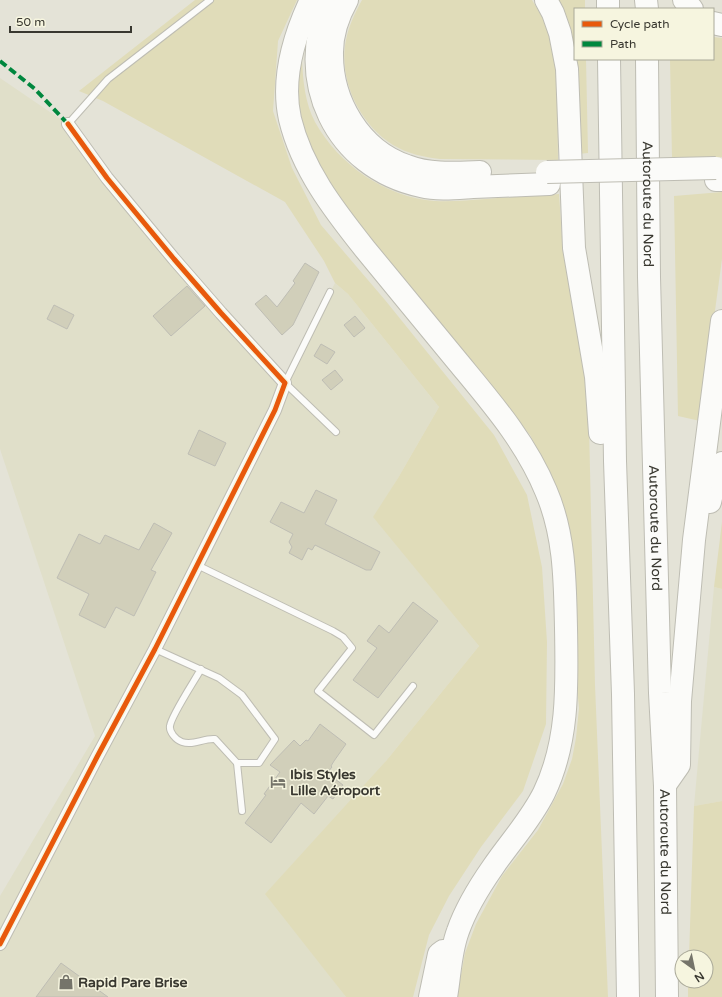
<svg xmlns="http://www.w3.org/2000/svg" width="722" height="997" font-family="'Varela Round',sans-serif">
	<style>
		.built { fill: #e0dfc9 }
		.green { fill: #e0dcb9 }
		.building { fill: #d1cfba; stroke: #bebdb4 }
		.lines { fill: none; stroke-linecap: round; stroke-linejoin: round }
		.lane-casing { stroke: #bebdb3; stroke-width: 8 }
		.street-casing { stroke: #bebdb3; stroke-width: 14 }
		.highway-casing { stroke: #bebdb3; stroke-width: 24 }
		.lane { stroke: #fbfbf9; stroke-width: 6 }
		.street { stroke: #fbfbf9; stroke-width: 12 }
		.highway { stroke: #fbfbf9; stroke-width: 22 }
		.highway-bridge-casing { stroke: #bebdb3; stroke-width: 24; stroke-linecap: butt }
		.highway-bridge { stroke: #fbfbf9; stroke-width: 22 }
		.quiet { stroke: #00873e; stroke-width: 4; stroke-dasharray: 8 4; stroke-linecap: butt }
		.cycleway-casing { stroke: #f6f5df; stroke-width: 8 }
		.cycleway { stroke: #e8590c; stroke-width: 5 }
		.labels { text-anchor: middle; stroke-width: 3; stroke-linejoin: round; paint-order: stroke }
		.street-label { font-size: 14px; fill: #393830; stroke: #f6f5df }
		.poi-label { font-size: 14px; font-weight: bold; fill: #393830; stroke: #f6f5df; text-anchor: start }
	</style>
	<rect width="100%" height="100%" fill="#e4e3d7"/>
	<!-- built -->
	<g class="built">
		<polygon points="0,78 69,125 285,382 335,283 348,294 439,407 398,478 374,517 479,646 386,761 330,976 346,997 0,997 0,896 95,736 0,449"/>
		<polygon points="714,587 722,589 722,801 694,806"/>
	</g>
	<!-- green -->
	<g class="green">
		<polygon points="195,0 297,0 278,41 273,111 292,168 321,225 385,300 494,435 527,495 542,567 547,642 546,724 523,791 481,847 449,896 429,935 413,997 346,997 265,894 386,761 479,646 373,517 398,478 439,407 348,294 335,283 324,261 285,202 103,101 79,91"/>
		<path d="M362 0H532C538 10 545 21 549 33 561 73 557 118 558 160L440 159C424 157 408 154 393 145 359 124 338 79 346 40 349 25 355 13 362 0Z"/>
		<polygon points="558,0 585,0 585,9 575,9 575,59 586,59 588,153 578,154"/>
		<polygon points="713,37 722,38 722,157 672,158 670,59 713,59"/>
		<path d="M302 60C303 81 305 103 315 122 339 165 385 197 435 201 452 202 469 200 486 199 511 197 535 196 559 194L563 251 584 369 589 426 595 685 608 997H457L465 953 476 924 502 876 538 830 563 784 572 759 576 738 579 708 559 495 550 473 530 435 351 216 323 172 303 132 296 93Z"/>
		<polygon points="722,192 722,259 700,421 678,416 674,196"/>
		<polygon points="722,522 722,589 714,587"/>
		<polygon points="722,801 722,997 688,997 688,981 706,981 706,957 689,957 694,806"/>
	</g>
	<!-- building -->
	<g class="building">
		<polygon points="305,263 319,272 293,325 282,335 255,304 266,295 277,307 295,283 293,281"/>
		<polygon points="187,286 205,306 171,336 153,316"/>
		<polygon points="54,305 74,315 67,329 47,319"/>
		<polygon points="355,316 365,328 354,337 344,325"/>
		<polygon points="321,344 335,352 327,364 314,356"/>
		<polygon points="335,370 343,380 331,390 322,380"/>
		<polygon points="199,430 226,443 215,466 188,454"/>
		<polygon points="316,490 337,500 325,524 380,552 371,570 366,570 315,545 312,550 308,548 302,560 289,553 292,547 289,542 293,534 270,522 281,502 304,513"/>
		<polygon points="154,523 172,533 151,570 156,572 134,616 116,607 105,628 79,615 89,594 57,578 79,534 100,544 105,535 139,550"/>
		<polygon points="413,602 438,621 378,698 353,680 377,648 367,641 379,625 389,633"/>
		<polygon points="320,724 346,744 334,761 331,766 332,767 327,773 343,785 333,799 328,796 314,814 301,803 271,843 245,823 266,795 264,794 280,772 270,765 294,740 300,746 306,740 308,741"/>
		<polygon points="61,963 108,997 36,997"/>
	</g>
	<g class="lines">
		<!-- lane casing -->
		<g class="lane-casing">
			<g id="lane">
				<polyline points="68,124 108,79 210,0"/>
				<polyline points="330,292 285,383 336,432"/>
				<polyline points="197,565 333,631 343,637 352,648 318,691 374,735 413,686"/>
				<path d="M155 649 219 678 242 695 275 739 259 763H237L215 739C203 738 194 746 182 742 176 740 169 732 170 726 171 716 195 680 201 669"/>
				<polyline points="237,763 242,811"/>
			</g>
		</g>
		<!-- street casing -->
		<g class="street-casing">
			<polyline id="street" points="0,944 97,757 155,649 275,410 285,383 221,313 174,259 107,178 68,124"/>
		</g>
		<!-- highway casing -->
		<g class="highway-casing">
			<g id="highway">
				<path d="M311 0C294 36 281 79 290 119 302 169 334 210 365 249 396 287 427 324 458 362 491 402 526 442 546 491 565 535 565 582 566 628 567 685 569 741 544 793 530 821 510 842 493 867 479 887 466 908 458 931 450 952 450 975 446 997"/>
				<path d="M330 0C293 79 335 168 421 186 438 190 456 188 473 187 498 186 523 185 549 184"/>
				<path d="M347 0C338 16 332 34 332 52 331 101 360 150 407 166 430 175 455 173 480 172"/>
				<polyline points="546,0 553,13 560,33 567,69 574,248 596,377 600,433"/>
				<polyline points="608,0 608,9"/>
				<polyline points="646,0 647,9"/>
				<polyline points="684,0 692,9"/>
				<polyline points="713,23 722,25"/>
				<polyline points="609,59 615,461 623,694 628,997"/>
				<path id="s1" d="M647 59 649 277 660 693 665 786 667 997"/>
				<polyline points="716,180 722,180"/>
				<polyline points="710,502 715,481 722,463"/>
				<polyline points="665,785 679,765 680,701 694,540 722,321"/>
				<polyline points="430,997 439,954 443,951"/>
			</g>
		</g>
		<!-- lane -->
		<use href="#lane" class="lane"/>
		<!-- street -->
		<use href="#street" class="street"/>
		<!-- highway -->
		<use href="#highway" class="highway"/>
		<!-- highway-bridge casing -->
		<g class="highway-bridge-casing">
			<polyline id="highway-bridge" points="547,172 716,168"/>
		</g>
		<!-- highway-bridge -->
		<use href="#highway-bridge" class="highway-bridge"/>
		<!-- quiet -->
		<polyline class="quiet" points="0,61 35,89 68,124"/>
		<!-- cycleway casing -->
		<g class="cycleway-casing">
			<polyline id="cycleway" points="0,944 97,757 155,649 275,410 285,383 221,313 174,259 107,178 68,124"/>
		</g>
		<!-- cycleway -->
		<use href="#cycleway" class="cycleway"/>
	</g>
	<!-- icons -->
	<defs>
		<g id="hotel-bare" transform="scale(1.2)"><path d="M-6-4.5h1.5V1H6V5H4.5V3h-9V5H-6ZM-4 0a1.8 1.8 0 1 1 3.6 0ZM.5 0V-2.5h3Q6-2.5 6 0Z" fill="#75746a" stroke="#f6f5df" stroke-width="2.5" paint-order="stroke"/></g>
		<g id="shop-bare" transform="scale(1.2)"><path d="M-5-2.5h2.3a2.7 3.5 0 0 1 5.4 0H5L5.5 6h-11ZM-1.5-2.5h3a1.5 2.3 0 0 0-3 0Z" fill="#75746a" stroke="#f6f5df" stroke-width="2.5" paint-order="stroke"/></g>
	</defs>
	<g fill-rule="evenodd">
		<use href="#hotel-bare" x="278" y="782"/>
		<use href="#shop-bare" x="66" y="982"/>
	</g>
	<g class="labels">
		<!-- street labels -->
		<g class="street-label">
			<text dy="5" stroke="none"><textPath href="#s1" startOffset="145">Autoroute du Nord</textPath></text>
			<text dy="5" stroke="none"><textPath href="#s1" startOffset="469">Autoroute du Nord</textPath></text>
			<text dy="5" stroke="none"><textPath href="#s1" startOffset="793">Autoroute du Nord</textPath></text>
		</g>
		<!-- poi labels -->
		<g class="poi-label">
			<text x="290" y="779">Ibis Styles<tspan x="290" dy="16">Lille Aéroport</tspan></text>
			<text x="78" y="987">Rapid Pare Brise</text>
		</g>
	</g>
	<!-- legend -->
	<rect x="574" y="8" width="140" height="52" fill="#f6f5df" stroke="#aaa999"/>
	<rect x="582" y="21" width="20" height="6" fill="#e8590c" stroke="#aaa999"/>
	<text x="610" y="28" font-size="12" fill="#393830">Cycle path</text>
	<rect x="582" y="41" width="20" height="6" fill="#00873e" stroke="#aaa999"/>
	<text x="610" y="48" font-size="12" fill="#393830">Path</text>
	<!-- north arrow -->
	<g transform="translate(694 969) rotate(147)"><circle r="19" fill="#f6f5df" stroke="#aaa999"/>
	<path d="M0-3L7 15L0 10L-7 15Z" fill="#75746a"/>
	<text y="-6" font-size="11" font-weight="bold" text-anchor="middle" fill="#393830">N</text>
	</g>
	<!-- scale -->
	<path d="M10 26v6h121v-6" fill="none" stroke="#393830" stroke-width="2"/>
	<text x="16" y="26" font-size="12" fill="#393830" stroke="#f6f5df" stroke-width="3" paint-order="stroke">50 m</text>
</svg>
